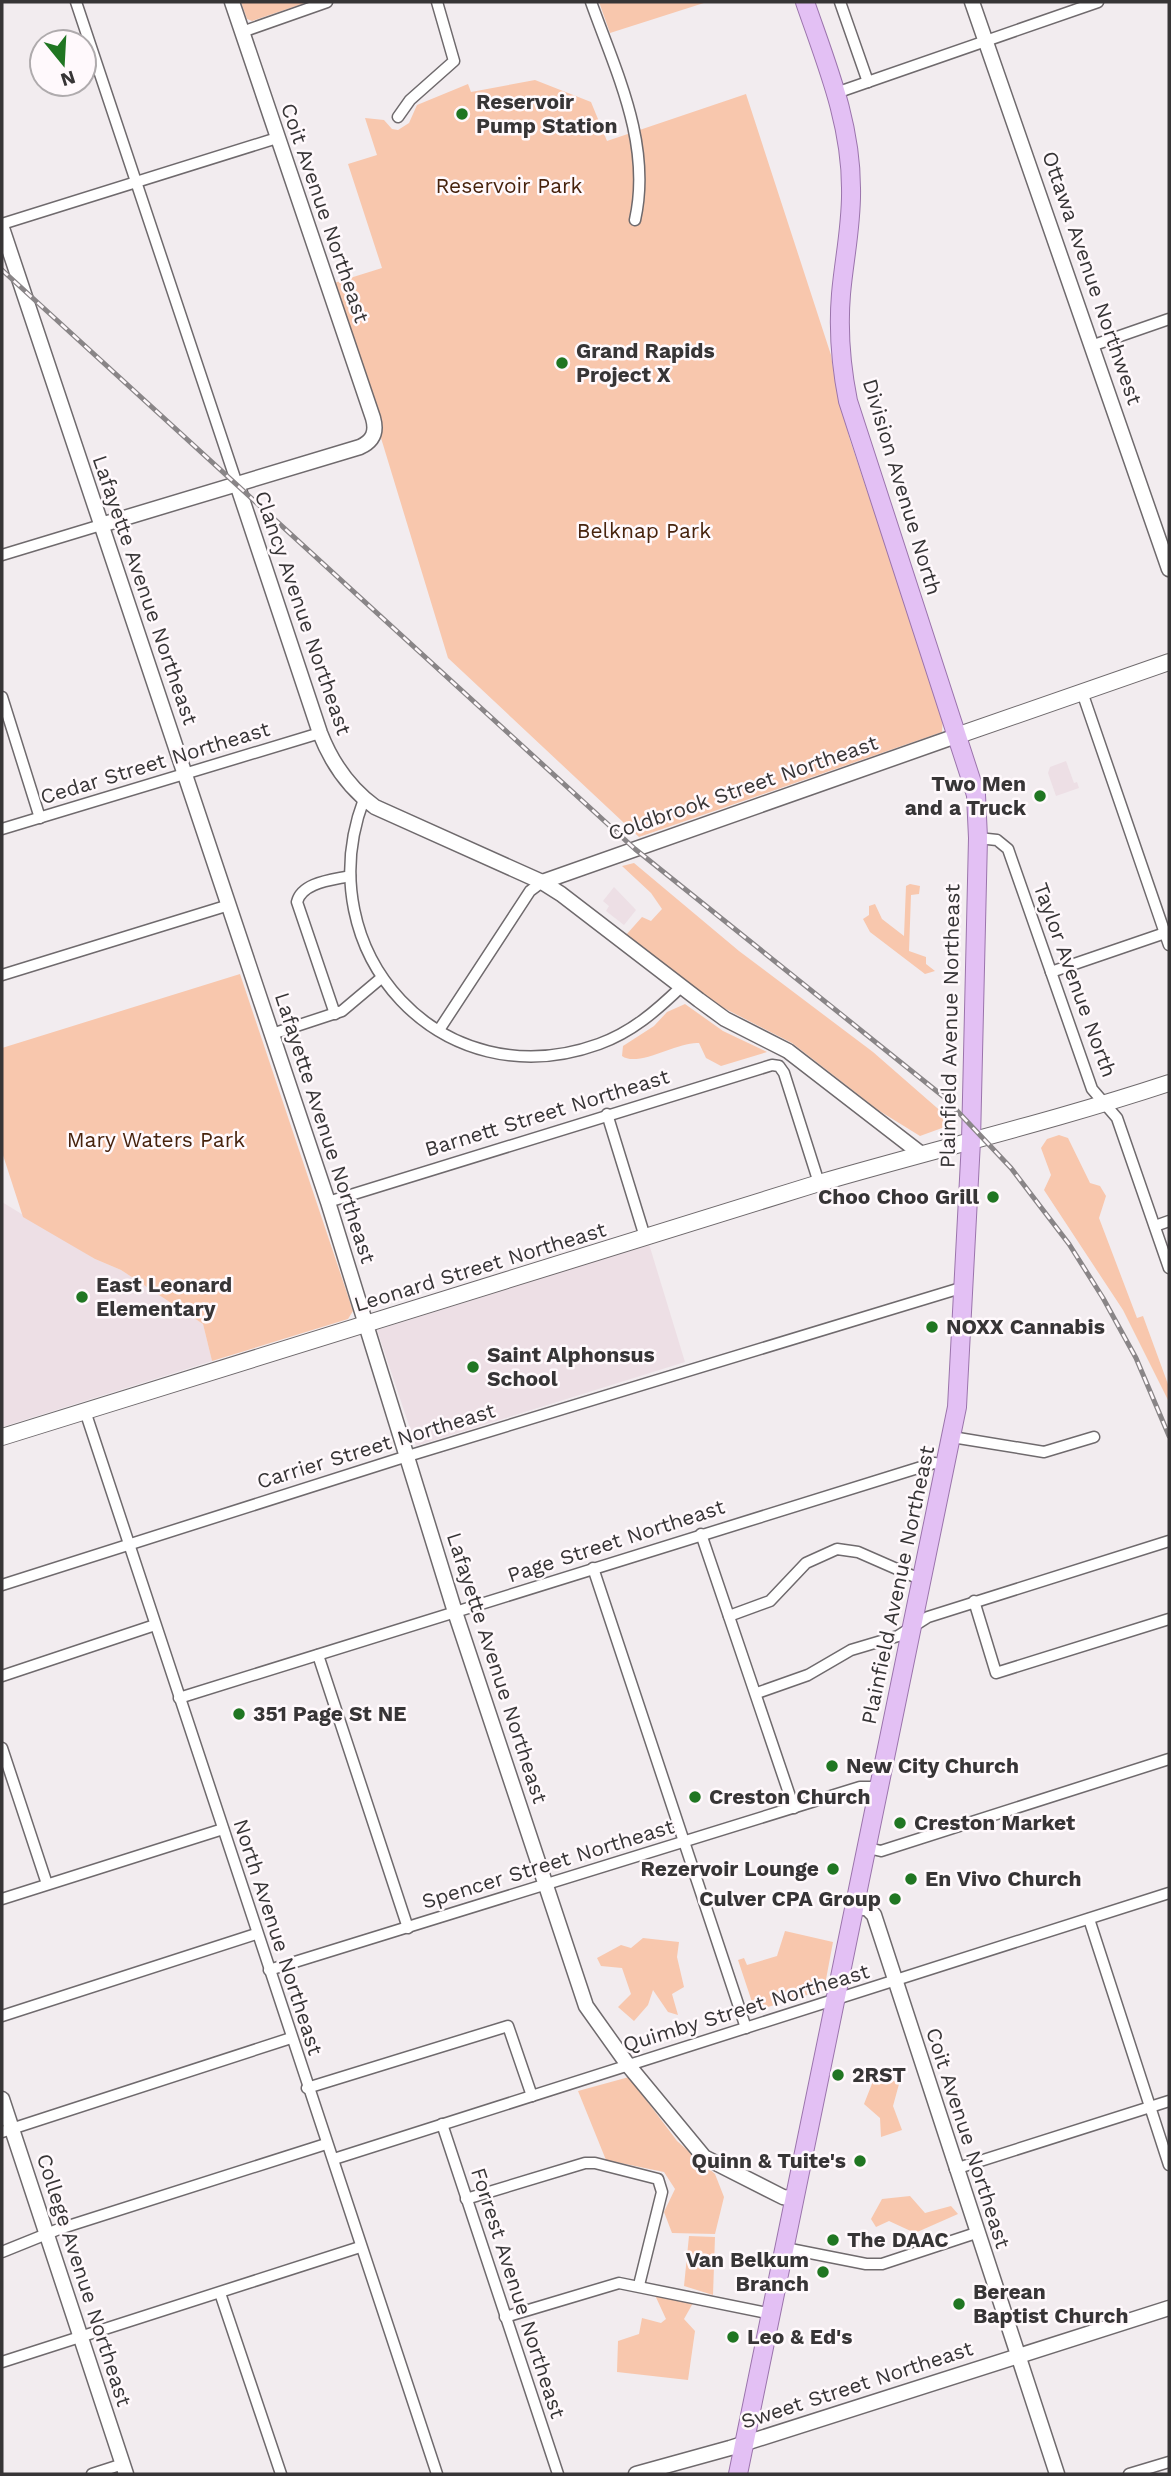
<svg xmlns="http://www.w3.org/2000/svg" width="1171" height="2476" font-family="'Work Sans',sans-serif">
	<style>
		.built { fill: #eddfe5 }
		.green { fill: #f8c7ad }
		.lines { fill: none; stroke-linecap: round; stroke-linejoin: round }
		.minor-casing { stroke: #6f6a6d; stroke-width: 13 }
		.tertiary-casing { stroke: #6f6a6d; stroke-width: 17 }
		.secondary-casing { stroke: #6f6a6d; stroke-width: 18 }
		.primary-casing { stroke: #9b74ac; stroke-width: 20 }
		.minor { stroke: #fff; stroke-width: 10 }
		.tertiary { stroke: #fff; stroke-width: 14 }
		.secondary { stroke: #fff; stroke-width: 16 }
		.primary { stroke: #e3c0f4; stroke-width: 18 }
		.rail-casing { stroke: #898587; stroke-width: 5 }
		.rail { stroke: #fff9fc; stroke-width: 2.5; stroke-dasharray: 8; stroke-linecap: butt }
		.poi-dot { fill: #207622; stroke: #fff9fc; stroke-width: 2.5 }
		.labels { text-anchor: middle; stroke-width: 5; stroke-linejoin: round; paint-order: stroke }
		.poi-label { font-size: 21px; font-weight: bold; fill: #373536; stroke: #fff9fc; text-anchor: start }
		.park-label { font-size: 21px; fill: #47230d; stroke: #fff9fc }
		.street-label { font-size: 21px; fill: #373536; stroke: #fff9fc }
	</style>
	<rect width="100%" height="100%" fill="#f2ecef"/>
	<!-- built -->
	<g class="built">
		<polygon points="1066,761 1074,783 1077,782 1079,788 1056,796 1048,773 1050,767"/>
		<polygon points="614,887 636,910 624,925 606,911 609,906 603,901"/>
		<polygon points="2,1202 95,1259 121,1270 203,1324 212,1361 2,1427"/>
		<polygon points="649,1244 685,1362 416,1446 377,1330"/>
	</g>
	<!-- green -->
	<g class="green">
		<polygon points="241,2 308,2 252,21 247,19"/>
		<polygon points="599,2 707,2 610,33"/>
		<polygon points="535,80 591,102 607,141 746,94 831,355 836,387 850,440 943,717 942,732 639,837 448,658 381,438 382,429 334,283 382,268 348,164 377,155 365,118 384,120 392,129 398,130 409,123 417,105 468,84 471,92"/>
		<polygon points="634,863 739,951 873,1052 952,1121 955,1120 953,1124 920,1136 878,1110 792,1043 710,1001 626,935 642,917 651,921 662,909 651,893 622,866"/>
		<polygon points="910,884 920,886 919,894 911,895 909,951 926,957 926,964 935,971 925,974 870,932 863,919 869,915 869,906 875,904 882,919 904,936 906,886"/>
		<polygon points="240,974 353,1311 348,1319 212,1361 203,1324 121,1270 95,1259 23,1217 2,1152 2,1048"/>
		<path d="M685 1004 723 1031 767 1052 721 1066 706 1058 699 1043C679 1041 638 1068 622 1056L623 1046 654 1026 667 1012Z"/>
		<polygon points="1059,1135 1068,1138 1090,1183 1100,1186 1106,1196 1099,1218 1137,1318 1143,1316 1169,1387 1169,1402 1123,1310 1044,1190 1051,1175 1041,1148 1047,1139"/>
		<polygon points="785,1931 833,1942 824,1990 755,2011 738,1960 744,1958 747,1965 777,1956"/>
		<polygon points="643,1938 679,1942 677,1957 684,1987 672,1994 678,2015 668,2012 653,1990 648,2005 634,2021 618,2007 631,1994 622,1968 601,1966 597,1958 621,1945 631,1948"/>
		<polygon points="877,2071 899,2084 893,2106 902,2130 881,2137 880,2118 864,2104"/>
		<polygon points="629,2077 677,2141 715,2174 724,2197 715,2234 672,2233 664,2212 675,2189 664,2172 606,2160 578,2091"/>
		<polygon points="910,2196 925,2213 951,2206 958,2214 915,2233 889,2221 876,2227 871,2219 882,2199"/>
		<polygon points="689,2236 715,2237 713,2295 684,2286"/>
		<polygon points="654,2293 693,2303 684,2319 695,2331 688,2380 617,2372 618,2341 639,2334 642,2318 661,2323 666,2319"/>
	</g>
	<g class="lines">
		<!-- minor casing -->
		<g class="minor-casing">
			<g id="minor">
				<polyline points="76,2 237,484"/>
				<path d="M591 2C616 72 652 144 635 220"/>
				<polyline points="840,2 868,82"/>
				<polyline points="242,32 327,2"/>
				<polyline points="836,93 1098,2"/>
				<polyline points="398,117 410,100 454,61 437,2"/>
				<polyline points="2,224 277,138"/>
				<polyline points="1094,345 1169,319"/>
				<polyline points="2,555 101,525"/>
				<polyline points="1082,692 1169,945"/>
				<polyline points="2,697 40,818"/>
				<path d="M364 799C306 952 442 1101 599 1044 632 1032 656 1011 681 987"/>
				<polyline points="2,829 320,733"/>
				<polyline points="978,838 997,840 1008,849 1092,1089 1117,1118 1169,1268"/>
				<polyline points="1051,972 1165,933"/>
				<polyline points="2,975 229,905"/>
				<path d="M335 1014 297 902C302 882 333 880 350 876"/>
				<polyline points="439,1030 530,891 542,882"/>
				<polyline points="272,1034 342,1011 380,979"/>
				<polyline points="607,1114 645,1237"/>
				<polyline points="328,1202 772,1065 779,1066 784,1073 819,1183"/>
				<polyline points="1155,1226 1169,1221"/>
				<polyline points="85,1411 437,2474"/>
				<polyline points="952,1437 1044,1452 1094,1437"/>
				<polyline points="701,1534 794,1808"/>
				<polyline points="593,1568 746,2028"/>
				<polyline points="2,1585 398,1459 964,1287"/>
				<polyline points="974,1601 996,1673 1169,1619"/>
				<polyline points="729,1616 770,1601 806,1563 837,1549 858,1552 922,1580"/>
				<polyline points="318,1655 408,1928"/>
				<polyline points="2,1676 155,1625"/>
				<polyline points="757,1693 808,1675 851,1650 898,1636 928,1617 1169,1541"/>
				<polyline points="179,1698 934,1463 946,1465"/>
				<polyline points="2,1748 47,1884"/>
				<polyline points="868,1848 881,1851 1169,1759"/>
				<polyline points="2,1899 223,1829"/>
				<polyline points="1089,1919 1169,2165"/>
				<polyline points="269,1970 860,1787 880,1787"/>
				<polyline points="2,2016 256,1934"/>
				<polyline points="307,2088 508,2026 532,2096"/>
				<polyline points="442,2124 558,2474"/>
				<polyline points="2,2132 291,2038"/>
				<polyline points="334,2159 1169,1893"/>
				<polyline points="955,2169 1169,2101"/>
				<polyline points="466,2199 585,2163 595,2163 658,2179 662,2192 639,2285"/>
				<polyline points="785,2248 866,2264 882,2264 976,2233"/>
				<polyline points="2,2252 59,2229 326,2144"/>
				<polyline points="220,2293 281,2474"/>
				<polyline points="505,2317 619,2283 772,2314"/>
				<polyline points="2,2362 360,2247"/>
				<polyline points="92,2474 123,2464"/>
				<polyline points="1129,2474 1169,2462"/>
			</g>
		</g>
		<!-- tertiary casing -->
		<g class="tertiary-casing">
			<g id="tertiary">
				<polyline points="972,2 1169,569"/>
				<polyline points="2,228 328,1202 455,1612 586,2006 628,2065 704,2157 783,2197 795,2199"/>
				<path d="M237 484 320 733C332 764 349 788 375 807L542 882 561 894 699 1000 725 1019 788 1051 920 1153"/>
				<path d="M101 525 360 447C373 441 377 432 373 418L232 2"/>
				<polyline points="542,882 959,735"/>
				<polyline points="855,1906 868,1909 874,1915 1057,2474"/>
				<polyline points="2,2099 126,2474"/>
				<polyline points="636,2474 730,2448 1169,2308"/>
			</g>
		</g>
		<!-- secondary casing -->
		<g class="secondary-casing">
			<g id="secondary">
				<polyline points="959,735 1169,662"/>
				<path d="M2 1437 819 1183C936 1149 1054 1121 1169 1083"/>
			</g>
		</g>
		<!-- primary casing -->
		<g class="primary-casing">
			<path id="primary" d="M738 2474 957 1407 971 1141 978 838 976 795 848 401C841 366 838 330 841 294 844 259 852 224 851 188 851 122 826 63 805 2"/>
		</g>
		<!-- minor -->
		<use href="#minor" class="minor"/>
		<!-- tertiary -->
		<use href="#tertiary" class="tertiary"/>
		<!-- secondary -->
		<use href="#secondary" class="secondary"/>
		<!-- primary -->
		<use href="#primary" class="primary"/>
		<!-- rail casing -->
		<g class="rail-casing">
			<polyline id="rail" points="2,270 635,849 944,1097 1011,1168 1069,1244 1103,1298 1136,1358 1169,1436"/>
		</g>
		<!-- rail -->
		<use href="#rail" class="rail"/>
	</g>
	<!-- markers -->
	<g class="poi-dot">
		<circle cx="462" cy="114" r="7"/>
		<circle cx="562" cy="363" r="7"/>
		<circle cx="1040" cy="796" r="7"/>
		<circle cx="993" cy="1197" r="7"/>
		<circle cx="82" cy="1297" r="7"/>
		<circle cx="932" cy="1327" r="7"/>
		<circle cx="473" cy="1367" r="7"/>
		<circle cx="239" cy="1714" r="7"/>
		<circle cx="832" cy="1766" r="7"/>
		<circle cx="695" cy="1797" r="7"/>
		<circle cx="900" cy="1823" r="7"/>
		<circle cx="833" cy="1869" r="7"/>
		<circle cx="911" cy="1879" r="7"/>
		<circle cx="895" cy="1899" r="7"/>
		<circle cx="838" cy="2075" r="7"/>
		<circle cx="860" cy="2161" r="7"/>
		<circle cx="833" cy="2240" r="7"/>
		<circle cx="823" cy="2272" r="7"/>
		<circle cx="959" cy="2304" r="7"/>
		<circle cx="733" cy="2337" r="7"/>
	</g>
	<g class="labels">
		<!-- poi labels -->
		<g class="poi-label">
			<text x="476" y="109">Reservoir<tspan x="476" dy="24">Pump Station</tspan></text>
			<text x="576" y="358">Grand Rapids<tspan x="576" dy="24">Project X</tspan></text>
			<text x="1026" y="791" text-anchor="end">Two Men<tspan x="1026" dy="24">and a Truck</tspan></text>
			<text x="979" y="1204" text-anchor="end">Choo Choo Grill</text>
			<text x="96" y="1292">East Leonard<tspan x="96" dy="24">Elementary</tspan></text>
			<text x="946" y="1334">NOXX Cannabis</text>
			<text x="487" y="1362">Saint Alphonsus<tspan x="487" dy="24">School</tspan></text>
			<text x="253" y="1721">351 Page St NE</text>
			<text x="846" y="1773">New City Church</text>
			<text x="709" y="1804">Creston Church</text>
			<text x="914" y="1830">Creston Market</text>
			<text x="819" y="1876" text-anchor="end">Rezervoir Lounge</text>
			<text x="925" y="1886">En Vivo Church</text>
			<text x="881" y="1906" text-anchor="end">Culver CPA Group</text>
			<text x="852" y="2082">2RST</text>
			<text x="846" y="2168" text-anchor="end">Quinn &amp; Tuite's</text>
			<text x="847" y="2247">The DAAC</text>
			<text x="809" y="2267" text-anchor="end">Van Belkum<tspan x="809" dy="24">Branch</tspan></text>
			<text x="973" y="2299">Berean<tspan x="973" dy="24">Baptist Church</tspan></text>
			<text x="747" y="2344">Leo &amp; Ed's</text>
		</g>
		<!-- park labels -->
		<g class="park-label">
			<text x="509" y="193">Reservoir Park</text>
			<text x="644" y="538">Belknap Park</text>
			<text x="156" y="1147">Mary Waters Park</text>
		</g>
		<!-- street labels -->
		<g class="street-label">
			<text transform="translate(325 213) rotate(71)" y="7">Coit Avenue Northeast</text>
			<text transform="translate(1092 278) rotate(71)" y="7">Ottawa Avenue Northwest</text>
			<text transform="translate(902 487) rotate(73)" y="7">Division Avenue North</text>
			<text transform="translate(145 590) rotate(71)" y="7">Lafayette Avenue Northeast</text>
			<text transform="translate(303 613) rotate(71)" y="7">Clancy Avenue Northeast</text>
			<text transform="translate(155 763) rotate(-17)" y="7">Cedar Street Northeast</text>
			<text transform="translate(743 788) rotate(-19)" y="7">Coldbrook Street Northeast</text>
			<text transform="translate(1075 980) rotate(70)" y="7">Taylor Avenue North</text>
			<text transform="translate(950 1026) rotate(-89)" y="7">Plainfield Avenue Northeast</text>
			<text transform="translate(547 1113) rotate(-17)" y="7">Barnett Street Northeast</text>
			<text transform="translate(325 1128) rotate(72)" y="7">Lafayette Avenue Northeast</text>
			<text transform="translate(480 1267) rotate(-17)" y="7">Leonard Street Northeast</text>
			<text transform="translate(376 1446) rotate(-17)" y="7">Carrier Street Northeast</text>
			<text transform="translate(616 1541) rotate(-18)" y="7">Page Street Northeast</text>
			<text transform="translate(898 1585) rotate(-78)" y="7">Plainfield Avenue Northeast</text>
			<text transform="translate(497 1668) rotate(72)" y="7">Lafayette Avenue Northeast</text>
			<text transform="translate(548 1864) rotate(-17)" y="7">Spencer Street Northeast</text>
			<text transform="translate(278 1937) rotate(72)" y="7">North Avenue Northeast</text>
			<text transform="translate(746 2008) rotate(-17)" y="7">Quimby Street Northeast</text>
			<text transform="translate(968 2138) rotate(72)" y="7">Coit Avenue Northeast</text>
			<text transform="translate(84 2280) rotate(72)" y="7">College Avenue Northeast</text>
			<text transform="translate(518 2293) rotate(72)" y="7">Forrest Avenue Northeast</text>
			<text transform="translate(857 2385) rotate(-18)" y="7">Sweet Street Northeast</text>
		</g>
	</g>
	<!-- border -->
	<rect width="1171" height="2476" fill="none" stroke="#373536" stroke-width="7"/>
	<!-- north arrow -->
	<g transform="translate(63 63) rotate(162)"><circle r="33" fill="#fff9fc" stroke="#afabad" stroke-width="2"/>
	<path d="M0-5L12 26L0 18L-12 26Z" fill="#207622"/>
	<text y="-10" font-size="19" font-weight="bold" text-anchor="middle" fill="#373536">N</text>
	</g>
</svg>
